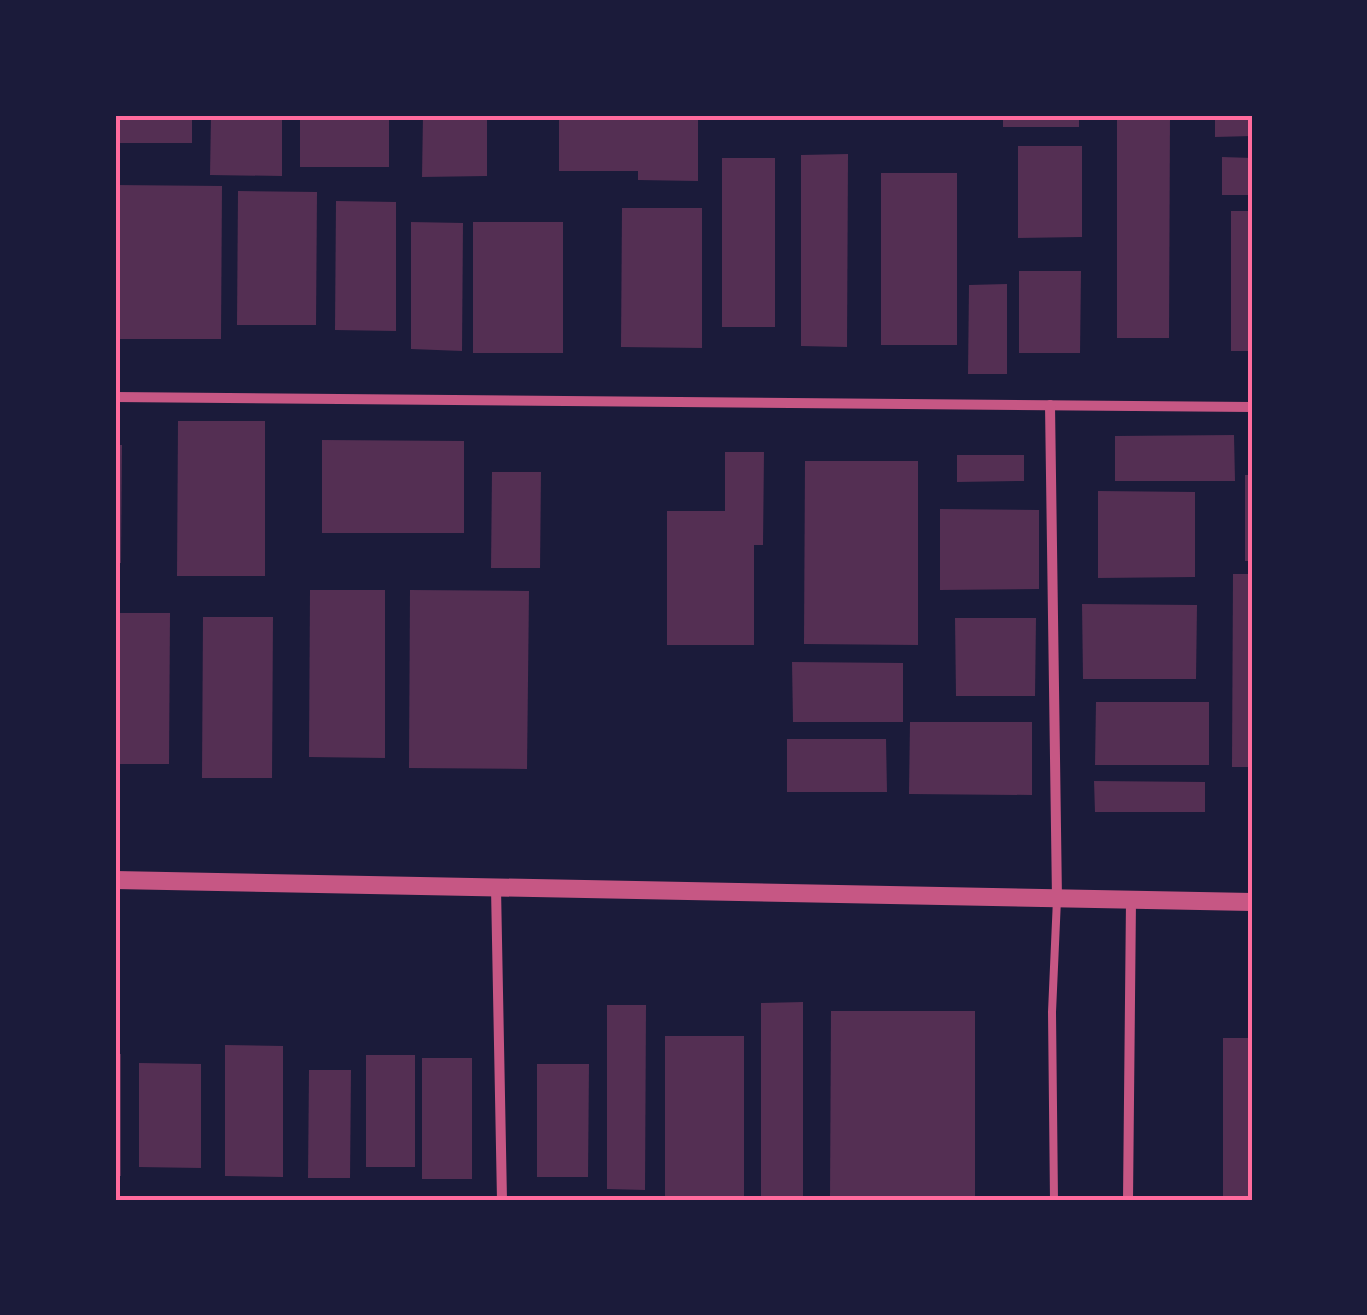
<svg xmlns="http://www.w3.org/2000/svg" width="1367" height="1315" font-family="Quicksand,sans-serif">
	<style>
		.building { fill: #542f53 }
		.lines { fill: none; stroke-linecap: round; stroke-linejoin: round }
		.service { stroke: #c65784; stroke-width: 8 }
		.minor { stroke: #c65784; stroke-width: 10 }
		.tertiary { stroke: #c65784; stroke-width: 18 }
		.neatline { fill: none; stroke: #ff6b9d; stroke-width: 4 }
	</style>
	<rect width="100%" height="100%" fill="#1b1b3a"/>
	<!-- building -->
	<g class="building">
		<rect x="115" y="115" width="77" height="28"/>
		<polygon points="211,115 282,115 282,176 210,175"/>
		<rect x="300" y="115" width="89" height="52"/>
		<polygon points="423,115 487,115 487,176 422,177"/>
		<polygon points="559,115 698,115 698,181 638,180 638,171 559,171"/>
		<rect x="776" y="115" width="68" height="4"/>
		<rect x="1003" y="115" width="76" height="12"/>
		<polygon points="1117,115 1170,115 1169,338 1117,338"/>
		<polygon points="1215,115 1252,115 1252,136 1215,137"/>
		<polygon points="1018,146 1082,146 1082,237 1018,238"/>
		<polygon points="848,154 847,347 801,346 801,155"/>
		<polygon points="1222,157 1252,158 1252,195 1222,195"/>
		<rect x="722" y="158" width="53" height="169"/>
		<rect x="881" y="173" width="76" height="172"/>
		<polygon points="115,185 222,186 221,339 115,339"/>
		<polygon points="238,191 317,192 316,325 237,325"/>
		<polygon points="336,201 396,202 396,331 335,330"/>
		<polygon points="622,208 702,208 702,348 621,347"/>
		<rect x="1231" y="211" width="21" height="140"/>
		<polygon points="411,222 463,223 462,351 411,349"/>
		<rect x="473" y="222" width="90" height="131"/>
		<polygon points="1019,271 1081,271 1080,353 1019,353"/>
		<polygon points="1007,284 1007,374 968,374 969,285"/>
		<polygon points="178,421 265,421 265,576 177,576"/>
		<polygon points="1234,435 1235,481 1115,481 1115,436"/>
		<polygon points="322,440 464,441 464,533 322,533"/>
		<polygon points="115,445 122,445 121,563 115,563"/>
		<polygon points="725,452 764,452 763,545 754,545 754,645 667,645 667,511 725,511"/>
		<polygon points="957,455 1024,455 1024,481 957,482"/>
		<polygon points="805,461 918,461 918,645 804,644"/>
		<polygon points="492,472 541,472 540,568 491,568"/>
		<rect x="1245" y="475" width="7" height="86"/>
		<polygon points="1098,491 1195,492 1195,577 1098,578"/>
		<polygon points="940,509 1039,510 1039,589 940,590"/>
		<polygon points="1233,574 1252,574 1252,767 1232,767"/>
		<polygon points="310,590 385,590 385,758 309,757"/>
		<polygon points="410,590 529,591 527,769 409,768"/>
		<polygon points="1082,604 1197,605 1196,679 1083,679"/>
		<polygon points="115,613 170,613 169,764 115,764"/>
		<polygon points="203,617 273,617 272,778 202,778"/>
		<polygon points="955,618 1036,618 1035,696 956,696"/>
		<polygon points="792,662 903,663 903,722 793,722"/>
		<polygon points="1096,702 1209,702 1209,765 1095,765"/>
		<polygon points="910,722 1032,722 1032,795 909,794"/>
		<polygon points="787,739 886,739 887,792 787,792"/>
		<polygon points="1094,781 1205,782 1205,812 1095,812"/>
		<polygon points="803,1002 803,1200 761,1200 761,1003"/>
		<polygon points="607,1005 646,1005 645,1190 607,1189"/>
		<polygon points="831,1011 975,1011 975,1200 830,1200"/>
		<rect x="665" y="1036" width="79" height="164"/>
		<rect x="1223" y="1038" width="29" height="162"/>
		<polygon points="225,1045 283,1046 283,1177 225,1176"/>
		<rect x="115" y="1054" width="6" height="122"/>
		<rect x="366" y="1055" width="49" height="112"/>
		<rect x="422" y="1058" width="50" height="121"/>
		<polygon points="139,1063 201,1064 201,1168 139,1167"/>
		<polygon points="537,1064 589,1064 588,1177 537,1177"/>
		<polygon points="309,1070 351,1070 350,1178 308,1178"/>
	</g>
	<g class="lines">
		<!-- service -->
		<polyline class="service" points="1054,1200 1052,1012 1057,899"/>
		<!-- minor -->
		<g class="minor">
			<polyline points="115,397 1252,407"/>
			<polyline points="1050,405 1057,899"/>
			<polyline points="496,888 502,1200"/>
			<polyline points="1128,1200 1131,900"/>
		</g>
		<!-- tertiary -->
		<polyline class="tertiary" points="115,880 1252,902"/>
	</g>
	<!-- border -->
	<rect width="1367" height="1315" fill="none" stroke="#1b1b3a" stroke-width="235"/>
	<rect x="118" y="118" width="1132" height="1080" class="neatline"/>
</svg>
